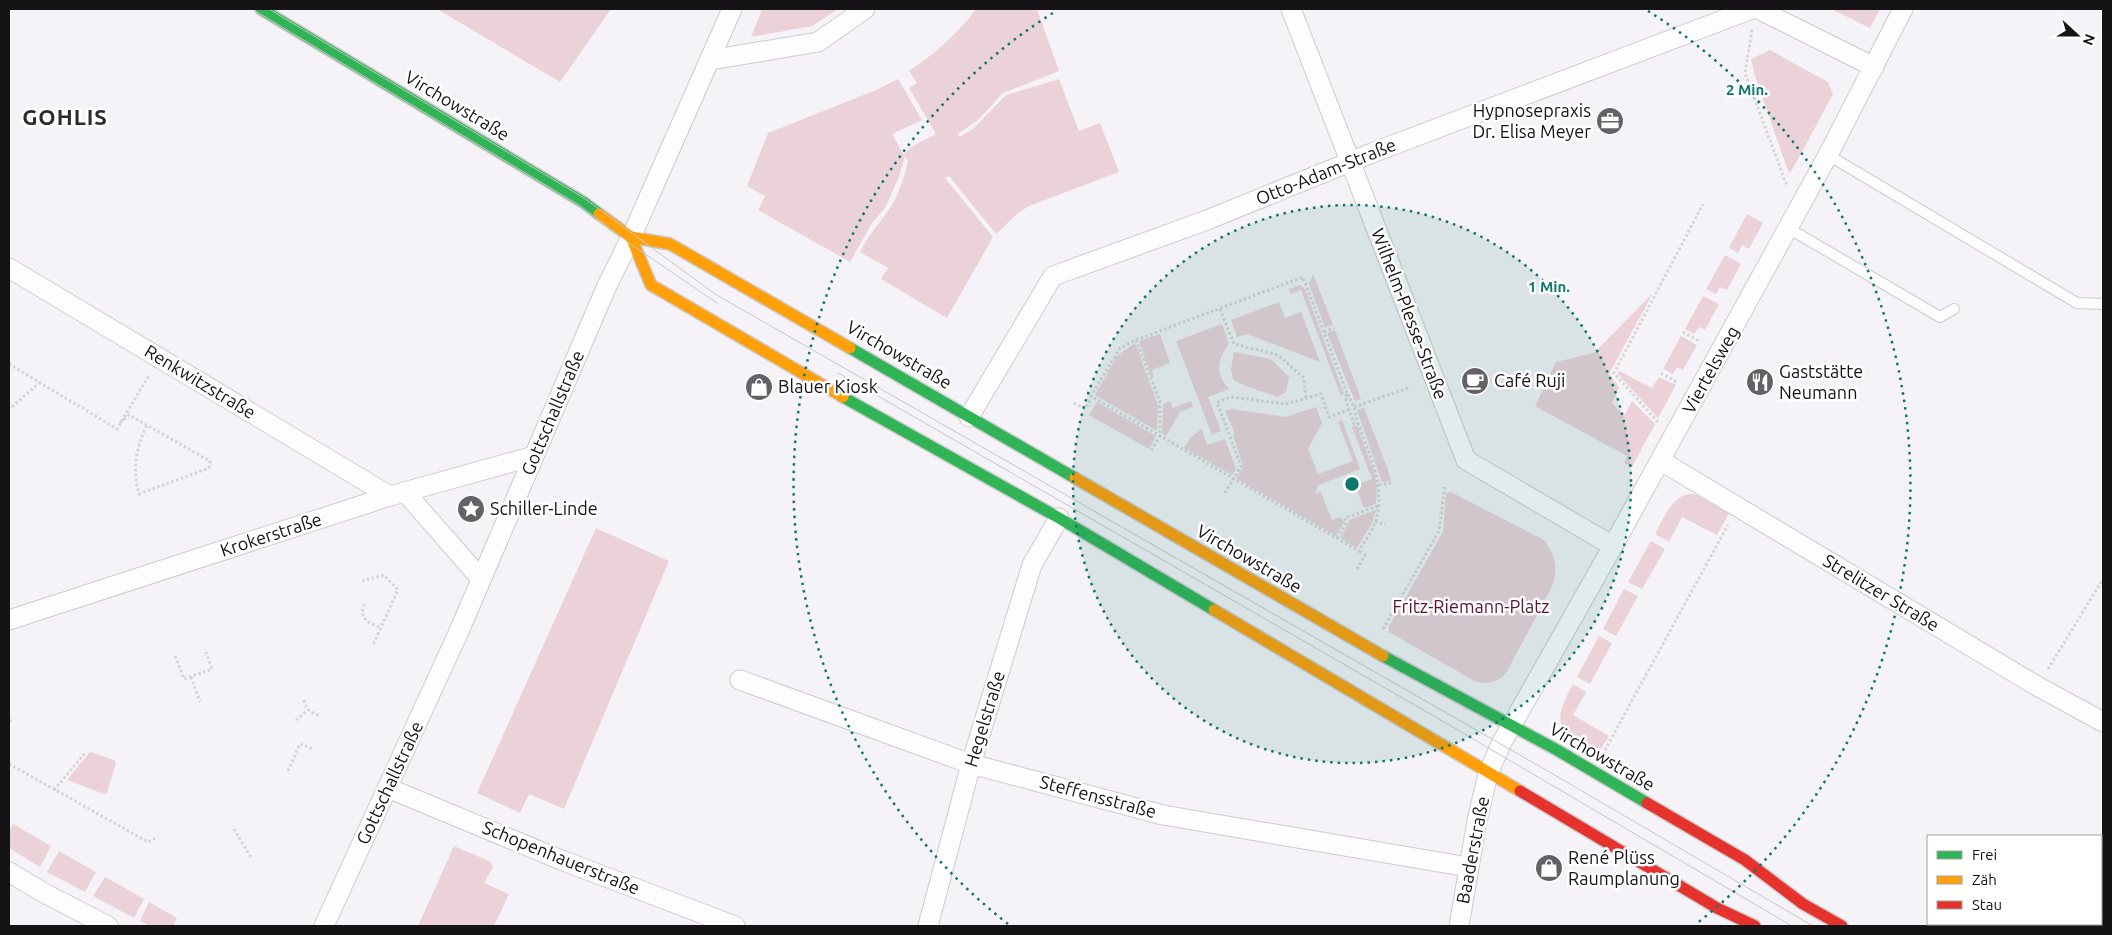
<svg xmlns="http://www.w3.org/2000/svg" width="2112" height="935" font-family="Ubuntu,sans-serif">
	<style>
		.green { fill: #ebd2d9 }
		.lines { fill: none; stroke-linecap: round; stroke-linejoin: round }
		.lane-casing { stroke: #cdcbce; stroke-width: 12 }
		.street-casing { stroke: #cdcbce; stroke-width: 21 }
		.fast-casing { stroke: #cdcbce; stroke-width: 14 }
		.slow-casing { stroke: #cdcbce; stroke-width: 14 }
		.jam-casing { stroke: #cdcbce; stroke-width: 14 }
		.path { stroke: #d6d5d6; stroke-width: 3; stroke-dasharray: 2.5 2.5; stroke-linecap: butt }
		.lane { stroke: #fefdfe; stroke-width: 10 }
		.street { stroke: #fefdfe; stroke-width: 19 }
		.fast { stroke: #30b455; stroke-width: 11 }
		.slow { stroke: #ff9f0a; stroke-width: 11 }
		.jam { stroke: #e5322d; stroke-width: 11 }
		.tram { stroke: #c7c7c7; stroke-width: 1 }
		.ring { fill: none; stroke: #0f766e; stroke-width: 2.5; stroke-dasharray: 2.5 5 }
		.labels { text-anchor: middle; stroke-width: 5; stroke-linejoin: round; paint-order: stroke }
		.street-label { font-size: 18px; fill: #151316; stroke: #fff }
		.poi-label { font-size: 18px; fill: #151316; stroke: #fff; text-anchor: start }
		.park-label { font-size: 18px; fill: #5c132e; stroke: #fff }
		.district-label { font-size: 22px; font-weight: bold; letter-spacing: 1px; fill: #2c292f; stroke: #fff }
		.centre { fill: #0f766e; stroke: #fff; stroke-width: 2.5 }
		.ring-label { font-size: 15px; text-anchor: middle; font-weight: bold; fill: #0f766e; stroke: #fff; stroke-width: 5; stroke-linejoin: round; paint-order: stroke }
	</style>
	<rect width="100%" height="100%" fill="#f5f3f7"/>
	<!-- green -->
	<g class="green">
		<polygon points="437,9 611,9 560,82"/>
		<polygon points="762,9 838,9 812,26 751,37"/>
		<path d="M976 9H1037L1059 71 1003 93 978 120 958 134 959 137 973 129 1006 95 1059 79 1079 131 1100 123 1119 172 1029 206 1017 214 996 234 949 176 945 178 993 237 947 318 881 279 888 268 860 252C869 233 883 220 893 203 900 190 904 177 908 162L905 156 899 177 885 208 872 223 850 262 758 210 765 196 747 186 768 133 876 90 898 79 922 120 892 134 904 155 911 147 936 134 909 88 917 83 909 71C934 54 958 34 976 9Z"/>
		<polygon points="1831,9 1880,9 1870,28"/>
		<polygon points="1770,50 1828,82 1833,94 1791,172 1788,171 1755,76 1751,59"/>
		<polygon points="1747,214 1763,223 1749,249 1742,245 1738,253 1729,248"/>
		<polygon points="1725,255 1741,264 1727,290 1720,287 1716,294 1706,289"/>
		<polygon points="1313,274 1333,325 1325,328 1309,284"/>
		<polygon points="1300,285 1305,289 1344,394 1341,396 1301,290 1291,294 1289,289"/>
		<polygon points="1653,293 1609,374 1619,387 1612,403 1624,416 1632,401 1655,424 1632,467 1624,463 1627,456 1535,406 1556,362 1594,353"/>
		<polygon points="1703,296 1719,304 1705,330 1699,327 1694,334 1685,329"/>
		<polygon points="1279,302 1285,318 1301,312 1320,362 1247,334 1237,337 1231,320"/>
		<path d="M1222 324 1229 344C1217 359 1215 374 1229 389L1208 397 1221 431 1212 435 1176 341Z"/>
		<polygon points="1335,330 1361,399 1355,401 1327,333"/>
		<polygon points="1160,334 1170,363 1152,370 1154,377 1152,378 1139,341"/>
		<polygon points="1681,336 1697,345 1683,370 1677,367 1673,374 1663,369"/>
		<polygon points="1135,343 1158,405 1157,431 1095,395 1117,356"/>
		<path d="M1234 352 1271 359 1289 377 1286 392 1277 397C1262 390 1246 389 1233 379L1231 369Z"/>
		<polygon points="1619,371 1652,388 1659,377 1676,385 1658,418 1618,374"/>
		<polygon points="1170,401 1173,408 1191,401 1193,407 1180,412 1166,436 1162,434 1163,404"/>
		<polygon points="1097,402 1156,436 1149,449 1089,415"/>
		<polygon points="1316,407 1322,423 1308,449 1318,474 1353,461 1338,422 1342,420 1360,469 1319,485 1314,494 1321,492 1332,520 1341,517 1344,522 1336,536 1236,478 1243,466 1233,435 1235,434 1225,411 1232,409 1286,417"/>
		<polygon points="1364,408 1388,470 1391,481 1382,482 1357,410"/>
		<polygon points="1357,426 1374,472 1377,485 1376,504 1364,508 1355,485 1372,479 1352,427"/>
		<polygon points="1202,429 1207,445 1225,439 1236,469 1232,475 1184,448 1191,437"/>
		<path d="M1451 492 1544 540C1556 556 1558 568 1552 587L1506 673C1496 683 1487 685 1474 681L1389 632V626L1443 532 1446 493Z"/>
		<path d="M1690 494 1697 495 1729 513 1717 535 1682 517 1669 542 1655 534C1663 519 1672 496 1690 494Z"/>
		<polygon points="1376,510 1372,523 1357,548 1340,538 1349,522 1349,520"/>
		<polygon points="596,528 669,561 564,809 529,794 520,813 477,793"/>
		<polygon points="1651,541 1665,549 1642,589 1628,582"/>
		<polygon points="1624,589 1638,596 1616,636 1603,629"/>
		<polygon points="1599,636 1612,643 1590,684 1577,677"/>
		<path d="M1573 684 1586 692 1573 715 1609 736 1599 752C1562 731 1548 728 1573 684Z"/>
		<polygon points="90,752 114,760 116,763 107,793 104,794 67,780"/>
		<polygon points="13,824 51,846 40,867 9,848 9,831"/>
		<polygon points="454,846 491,862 493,867 484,883 509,894 494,926 418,926"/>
		<polygon points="59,851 96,872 85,892 47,872"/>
		<polygon points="105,877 144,899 134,918 93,896"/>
		<polygon points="149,902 177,918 173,926 150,926 140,921"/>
	</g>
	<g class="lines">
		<!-- lane casing -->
		<g class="lane-casing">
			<g id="lane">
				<polyline points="1828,155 2077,303 2103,304"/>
				<polyline points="1788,228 1940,317 1954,309"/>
			</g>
		</g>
		<!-- street casing -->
		<g class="street-casing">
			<g id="street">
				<polyline points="1291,9 1466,460 1613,546"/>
				<polyline points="1758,9 1874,67"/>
				<polyline points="710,60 818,42 865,9"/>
				<polyline points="9,268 390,496"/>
				<polyline points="969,417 1053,276 1207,220 1372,153 1752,9"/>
				<polyline points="1661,461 2037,686 2103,722"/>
				<polyline points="405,492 481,579"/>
				<polyline points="9,620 390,496 534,456"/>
				<polyline points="740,680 971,764 1163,815 1468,867"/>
				<polyline points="388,788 561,860 735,926"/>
				<polyline points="9,872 44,893 108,926"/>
				<polyline points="324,926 460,629 606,288 633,233 732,9"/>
				<polyline points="928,926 971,764 1032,565 1059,518"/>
				<polyline points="1459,926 1477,821 1488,774 1501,744 1613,546 1828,155 1903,9"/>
			</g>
		</g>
		<!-- fast casing -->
		<g class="fast-casing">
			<g id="fast">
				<polyline points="261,9 583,202 599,214"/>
				<polyline points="850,348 1075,478"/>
				<polyline points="843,397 1059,518 1214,610"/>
				<polyline points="1383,656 1557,750 1647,803"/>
			</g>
		</g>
		<!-- slow casing -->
		<g class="slow-casing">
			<g id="slow">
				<polyline points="599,214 631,237 670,244 850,348"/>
				<polyline points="631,237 651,285 843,397"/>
				<polyline points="1075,478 1383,656"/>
				<polyline points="1214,610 1520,791"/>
			</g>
		</g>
		<!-- jam casing -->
		<g class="jam-casing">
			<g id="jam">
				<polyline points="1520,791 1717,908 1755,926"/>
				<polyline points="1647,803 1745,860 1803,904 1842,926"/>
			</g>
		</g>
		<!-- path -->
		<g class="path">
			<polyline points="1752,30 1745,73 1787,186"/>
			<polyline points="1220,309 1234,344 1278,355 1304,378 1306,398"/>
			<polyline points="1324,332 1334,328"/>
			<polyline points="1683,332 1699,341"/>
			<polyline points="1136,340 1160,402 1160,436 1151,451"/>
			<polyline points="9,364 117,429 149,375"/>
			<polyline points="1661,373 1677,382"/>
			<path d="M1347 393 1303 277 1136 340 1120 348 1091 396 1359 551C1365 541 1374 529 1377 517 1384 483 1370 455 1358 424"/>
			<polyline points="1074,403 1085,409 1092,397"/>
			<polyline points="12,407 39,383"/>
			<polyline points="1354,407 1408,388"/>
			<polyline points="1658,422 1614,373 1703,204"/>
			<path d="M120 423 129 415 210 461 209 468 139 494C132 469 136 448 147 425"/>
			<polyline points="1379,485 1391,483"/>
			<polyline points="1225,493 1241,466 1217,402 1231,397 1286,404 1321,394 1329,417 1349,410 1354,424 1358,424 1354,407 1347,393 1345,397 1349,410"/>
			<polyline points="1375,521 1385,525"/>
			<polyline points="1337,538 1346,523 1345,518 1378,506"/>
			<polyline points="1357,569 1365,555 1359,551"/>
			<polyline points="362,581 384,575 398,590 373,645"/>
			<polyline points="364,604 362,613 366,621 381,628"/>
			<polyline points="1383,629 1439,531 1445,484"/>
			<polyline points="175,656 184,679 212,669 205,649"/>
			<polyline points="2048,669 2103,579"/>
			<polyline points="191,677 200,702"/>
			<path d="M304 700C306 710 311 713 321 716"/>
			<polyline points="296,720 308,710"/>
			<polyline points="9,721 12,720"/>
			<polyline points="1605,750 1728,525"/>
			<polyline points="9,764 148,842 158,837"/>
			<polyline points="288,771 300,744 313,749"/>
			<polyline points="54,790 86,752"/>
			<polyline points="234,829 252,859"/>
		</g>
		<!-- lane -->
		<use href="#lane" class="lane"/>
		<!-- street -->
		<use href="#street" class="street"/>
		<!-- fast -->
		<use href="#fast" class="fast"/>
		<!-- slow -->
		<use href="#slow" class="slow"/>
		<!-- jam -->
		<use href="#jam" class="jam"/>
		<!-- tram -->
		<g class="tram">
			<polyline points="252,9 579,205 629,243 717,303"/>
			<polyline points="269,9 584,198 715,294 1546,770 1813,926"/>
			<polyline points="838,373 1439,719 1792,926"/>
		</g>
	</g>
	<!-- distance rings -->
	<circle cx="1352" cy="484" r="279" fill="#0f766e" fill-opacity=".12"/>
	<g class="ring">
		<circle cx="1352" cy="484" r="279"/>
		<path d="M1008 924A558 558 0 0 1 1056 11M1648 11A558 558 0 0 1 1696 924"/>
	</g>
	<!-- icons -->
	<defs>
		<g id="office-disc" transform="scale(1.4375)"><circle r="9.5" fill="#636165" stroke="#fff"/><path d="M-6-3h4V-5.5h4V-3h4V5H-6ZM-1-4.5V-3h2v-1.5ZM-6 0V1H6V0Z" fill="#fff"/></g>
		<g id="cafe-disc" transform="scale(1.4375)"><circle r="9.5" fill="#636165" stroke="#fff"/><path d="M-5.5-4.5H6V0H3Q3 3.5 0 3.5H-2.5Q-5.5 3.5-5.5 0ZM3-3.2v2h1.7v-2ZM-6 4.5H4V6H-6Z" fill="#fff"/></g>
		<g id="restaurant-disc" transform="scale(1.4375)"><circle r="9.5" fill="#636165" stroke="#fff"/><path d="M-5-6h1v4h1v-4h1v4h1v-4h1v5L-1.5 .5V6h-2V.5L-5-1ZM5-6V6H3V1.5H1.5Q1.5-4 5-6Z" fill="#fff"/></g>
		<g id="shop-disc" transform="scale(1.4375)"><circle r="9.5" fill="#636165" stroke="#fff"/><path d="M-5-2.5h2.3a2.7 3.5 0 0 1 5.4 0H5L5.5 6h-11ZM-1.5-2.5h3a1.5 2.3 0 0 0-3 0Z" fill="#fff"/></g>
		<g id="sight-disc" transform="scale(1.4375)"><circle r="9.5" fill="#636165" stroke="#fff"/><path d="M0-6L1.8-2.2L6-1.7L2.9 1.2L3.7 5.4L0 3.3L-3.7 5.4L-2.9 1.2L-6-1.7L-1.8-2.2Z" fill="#fff"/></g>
	</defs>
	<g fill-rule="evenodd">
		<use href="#office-disc" x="1610" y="121"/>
		<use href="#cafe-disc" x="1475" y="381"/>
		<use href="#restaurant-disc" x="1760" y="382"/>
		<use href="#shop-disc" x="759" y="387"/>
		<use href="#sight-disc" x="471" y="509"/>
		<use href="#shop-disc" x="1549" y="868"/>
	</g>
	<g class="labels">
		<!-- street labels -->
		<g class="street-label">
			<text transform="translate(457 106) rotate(31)" y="6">Virchowstraße</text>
			<text transform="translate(1326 172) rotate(-22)" y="6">Otto-Adam-Straße</text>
			<text transform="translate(1409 314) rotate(69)" y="6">Wilhelm-Plesse-Straße</text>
			<text transform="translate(899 355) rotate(30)" y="6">Virchowstraße</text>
			<text transform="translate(1711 370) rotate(-61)" y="6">Viertelsweg</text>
			<text transform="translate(200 382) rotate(31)" y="6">Renkwitzstraße</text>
			<text transform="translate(553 413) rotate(-67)" y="6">Gottschallstraße</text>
			<text transform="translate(271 535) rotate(-18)" y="6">Krokerstraße</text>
			<text transform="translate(1249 559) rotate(30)" y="6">Virchowstraße</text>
			<text transform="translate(1881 593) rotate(31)" y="6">Strelitzer Straße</text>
			<text transform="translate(985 719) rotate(-73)" y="6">Hegelstraße</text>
			<text transform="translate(1602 757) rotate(30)" y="6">Virchowstraße</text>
			<text transform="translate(390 783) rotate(-65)" y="6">Gottschallstraße</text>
			<text transform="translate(1098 797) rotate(15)" y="6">Steffensstraße</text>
			<text transform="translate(1473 850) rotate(-79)" y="6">Baaderstraße</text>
			<text transform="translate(561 858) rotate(22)" y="6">Schopenhauerstraße</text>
		</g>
		<!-- poi labels -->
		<g class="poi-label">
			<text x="1591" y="117" text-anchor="end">Hypnosepraxis<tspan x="1591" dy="21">Dr. Elisa Meyer</tspan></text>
			<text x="1779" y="378">Gaststätte<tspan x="1779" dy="21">Neumann</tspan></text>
			<text x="1494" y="387">Café Ruji</text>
			<text x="778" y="393">Blauer Kiosk</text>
			<text x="490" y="515">Schiller-Linde</text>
			<text x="1568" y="864">René Plüss<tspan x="1568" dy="21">Raumplanung</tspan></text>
		</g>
		<!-- park labels -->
		<g class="park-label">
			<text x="1471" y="613">Fritz-Riemann-Platz</text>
		</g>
		<!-- district labels -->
		<g class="district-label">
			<text x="65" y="125">GOHLIS</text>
		</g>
	</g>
	<circle cx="1352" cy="484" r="8" class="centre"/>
	<g class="ring-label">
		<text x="1747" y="95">2 Min.</text>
		<text x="1549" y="292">1 Min.</text>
	</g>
	<!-- border -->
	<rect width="2112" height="935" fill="none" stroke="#151316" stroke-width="20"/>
	<!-- legend -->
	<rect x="1927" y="835" width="175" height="90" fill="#ffffff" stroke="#a1a1a2"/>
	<rect x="1937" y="851" width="25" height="8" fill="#30b455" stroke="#a1a1a2"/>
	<text x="1972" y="860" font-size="15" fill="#151316">Frei</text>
	<rect x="1937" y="876" width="25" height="8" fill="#ff9f0a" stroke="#a1a1a2"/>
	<text x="1972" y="885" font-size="15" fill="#151316">Zäh</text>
	<rect x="1937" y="901" width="25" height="8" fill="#e5322d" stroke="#a1a1a2"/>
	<text x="1972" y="910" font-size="15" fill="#151316">Stau</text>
	<!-- north arrow -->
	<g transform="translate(2077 35) rotate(111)" stroke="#ffffff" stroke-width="4" paint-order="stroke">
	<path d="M0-4L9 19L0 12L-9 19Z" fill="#151316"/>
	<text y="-8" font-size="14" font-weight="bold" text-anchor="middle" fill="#151316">N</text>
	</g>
</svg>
